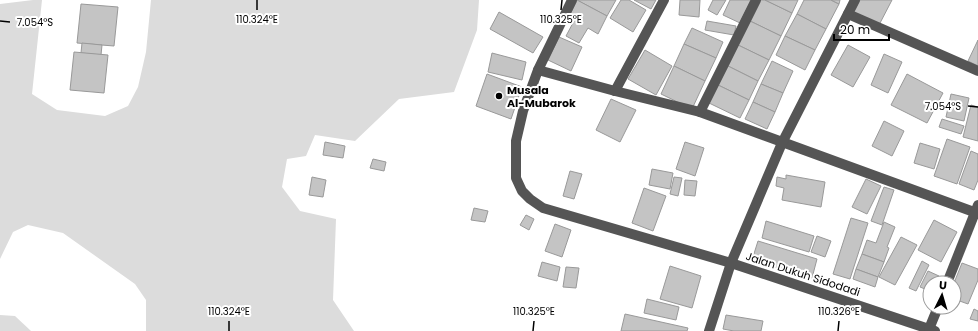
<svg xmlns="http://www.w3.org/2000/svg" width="978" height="331" font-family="Poppins,sans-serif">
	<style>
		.green { fill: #dcdcdc }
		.building { fill: #c4c4c4; stroke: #999 }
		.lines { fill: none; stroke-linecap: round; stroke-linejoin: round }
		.minor { stroke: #555; stroke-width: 10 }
		.ticks { fill: none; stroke: #000; stroke-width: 1.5 }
		.poi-dot { fill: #000; stroke: #fff; stroke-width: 1.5 }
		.labels { text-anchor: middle; stroke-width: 4; stroke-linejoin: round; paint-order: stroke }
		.poi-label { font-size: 11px; font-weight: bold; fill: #000; stroke: #fff; text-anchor: start }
		.street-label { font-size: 11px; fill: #000; stroke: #fff }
		.ticks-label { font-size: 10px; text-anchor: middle; fill: #000; stroke: #fff; stroke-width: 4; stroke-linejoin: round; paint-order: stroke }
	</style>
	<rect width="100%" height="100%" fill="#fff"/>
	<!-- green -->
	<g class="green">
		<polygon points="33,0 42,0 32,94 57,110 105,116 128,106 138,87 146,52 151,0 479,0 477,30 454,92 399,99 355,141 315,135 306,156 287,159 282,187 300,211 336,219 333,300 354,331 146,331 146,300 135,284 63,233 28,225 13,232 0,259 0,4"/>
		<polygon points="0,315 15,316 31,331 0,331"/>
	</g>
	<!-- building -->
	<g class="building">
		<polygon points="577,0 616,0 607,16"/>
		<polygon points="577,0 607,16 598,34 588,28 579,43 566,36 574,21 568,18"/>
		<polygon points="621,0 629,0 646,10 633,32 610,18"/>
		<polygon points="634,0 656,0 651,9"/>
		<polygon points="680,0 700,0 699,17 679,15"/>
		<polygon points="713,0 726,0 717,15 708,10"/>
		<polygon points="730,0 751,0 740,23 723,15"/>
		<polygon points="760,0 765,0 792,13 781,36 750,21"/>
		<polygon points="765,0 798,0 792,13"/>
		<polygon points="804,0 831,0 839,4 826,29 797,14"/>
		<polygon points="831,0 840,0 839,4"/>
		<polygon points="860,0 892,0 879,25 853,12"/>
		<polygon points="81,4 118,7 114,46 77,43"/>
		<polygon points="499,12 543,37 533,53 490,29"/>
		<polygon points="797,14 826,29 815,50 785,36"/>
		<polygon points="707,21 736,26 734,35 705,30"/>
		<polygon points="750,21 781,36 769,60 738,45"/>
		<polygon points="692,28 723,42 716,58 684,44"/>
		<polygon points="785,36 815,50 805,70 776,55"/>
		<polygon points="559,37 582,47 571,71 548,60"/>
		<polygon points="978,40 978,66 968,61"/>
		<polygon points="82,43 102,45 101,55 81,53"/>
		<polygon points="684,44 716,58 705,81 674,66"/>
		<polygon points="738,45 769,60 758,81 728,66"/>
		<polygon points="848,45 870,57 853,87 831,75"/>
		<polygon points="645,50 672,66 656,95 628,79"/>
		<polygon points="74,52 108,55 104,93 70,90"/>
		<polygon points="492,53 526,62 522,80 488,72"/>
		<polygon points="884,54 902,62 888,93 871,85"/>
		<polygon points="772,61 793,71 783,93 761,84"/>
		<polygon points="674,66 705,81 692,109 661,94"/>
		<polygon points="728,66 758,81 749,100 718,85"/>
		<polygon points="487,74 522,87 511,119 476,106"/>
		<polygon points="907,74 943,93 927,123 891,105"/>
		<polygon points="761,84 783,93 775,112 753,102"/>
		<polygon points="718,85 749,100 740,118 709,103"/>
		<polygon points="951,94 969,98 964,121 946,117"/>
		<polygon points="611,99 636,110 620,142 596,130"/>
		<polygon points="753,102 775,112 767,129 745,119"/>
		<polygon points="971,105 978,107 978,141 963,137"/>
		<polygon points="942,119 964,126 961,134 939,127"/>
		<polygon points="884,121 904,131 892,156 872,146"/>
		<polygon points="947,139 970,147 957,184 934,176"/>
		<polygon points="325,142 345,146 343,158 323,155"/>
		<polygon points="685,142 704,148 695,176 676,169"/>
		<polygon points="920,143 940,149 934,169 914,163"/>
		<polygon points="971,151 978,154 978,180 974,190 959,184"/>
		<polygon points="373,159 386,162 384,171 370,168"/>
		<polygon points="652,169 673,173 670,189 649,185"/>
		<polygon points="570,171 582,174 574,199 563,196"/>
		<polygon points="786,175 825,182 821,207 782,200 784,188 776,186 777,177 786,179"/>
		<polygon points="312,177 326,180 323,197 309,195"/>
		<polygon points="674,177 682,178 678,196 670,194"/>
		<polygon points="866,179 881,186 867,214 852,207"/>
		<polygon points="685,180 697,181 695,196 684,195"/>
		<polygon points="884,187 894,190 882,225 871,221"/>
		<polygon points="644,188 666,196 653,231 632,223"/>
		<polygon points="474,208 488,211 485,222 471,220"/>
		<polygon points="526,215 534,219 529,230 520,225"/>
		<polygon points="851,218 868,223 850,279 833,274"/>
		<polygon points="934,220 957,232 941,262 918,250"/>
		<polygon points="766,221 814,236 809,252 762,238"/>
		<polygon points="884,222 895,227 887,247 889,248 884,262 862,254 867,240 876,243"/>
		<polygon points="555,224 571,230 562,257 545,251"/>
		<polygon points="817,236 831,241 825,257 811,252"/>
		<polygon points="901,237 917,245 895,285 879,277"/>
		<polygon points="758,241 817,259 812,278 752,260"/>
		<polygon points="862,254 884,262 878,277 856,269"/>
		<polygon points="922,261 929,265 916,291 909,288"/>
		<polygon points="542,262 560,267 557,281 538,276"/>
		<polygon points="962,263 978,269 978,280 968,304 954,299 954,283"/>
		<polygon points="670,266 701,276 692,308 660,299"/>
		<polygon points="566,267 579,268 576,288 563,287"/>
		<polygon points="856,269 878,277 875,287 853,279"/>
		<polygon points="928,271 939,276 935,283 930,283 930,291 920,287"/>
		<polygon points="647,299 679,307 676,320 644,313"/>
		<polygon points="974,309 978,311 978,321 970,319"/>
		<polygon points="625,314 688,328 687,331 621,331"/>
		<polygon points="726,315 763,321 761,331 734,331 723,329"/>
	</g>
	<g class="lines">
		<!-- minor -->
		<g class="minor">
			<polyline points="572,0 538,70 523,111 516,141 516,178 522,191 530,199 543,208 731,263 935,331"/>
			<polyline points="848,14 978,71"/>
			<polyline points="538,70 615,91 700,112 974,212"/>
			<polyline points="615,91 664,0"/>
			<polyline points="700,112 756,0"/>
			<polyline points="947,283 978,205"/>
			<polyline points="929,329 938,307"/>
			<polyline points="709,331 731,263 782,143 855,0"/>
		</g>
	</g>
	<!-- ticks -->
	<path class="ticks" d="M257 10V0M561 10 562 0M0 21 10 22M968 106 978 107M229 331V321M533 331 534 321M838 331 839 321"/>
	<!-- markers -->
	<circle class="poi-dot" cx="499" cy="96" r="4"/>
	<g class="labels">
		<!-- poi labels -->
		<g class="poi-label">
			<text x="507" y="94">Musala<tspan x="507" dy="13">Al-Mubarok</tspan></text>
		</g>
		<!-- street labels -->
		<g class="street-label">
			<text transform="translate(803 274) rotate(18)" y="4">Jalan Dukuh Sidodadi</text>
		</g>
	</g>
	<g class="ticks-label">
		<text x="257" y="23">110.324°E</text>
		<text x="561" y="23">110.325°E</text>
		<text x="35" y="26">7.054°S</text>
		<text x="943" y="110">7.054°S</text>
		<text x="229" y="315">110.324°E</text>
		<text x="534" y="315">110.325°E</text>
		<text x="839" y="315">110.326°E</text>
	</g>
	<!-- north arrow -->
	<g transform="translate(942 295) rotate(5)"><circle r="19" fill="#ffffff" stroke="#999999"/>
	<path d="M0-3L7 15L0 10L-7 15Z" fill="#000000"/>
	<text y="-6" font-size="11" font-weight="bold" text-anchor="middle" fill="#000000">U</text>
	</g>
	<!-- scale -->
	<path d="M834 34v6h55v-6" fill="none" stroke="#000000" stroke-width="2"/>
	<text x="840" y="34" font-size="12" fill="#000000" stroke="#ffffff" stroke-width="3" paint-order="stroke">20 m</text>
</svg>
